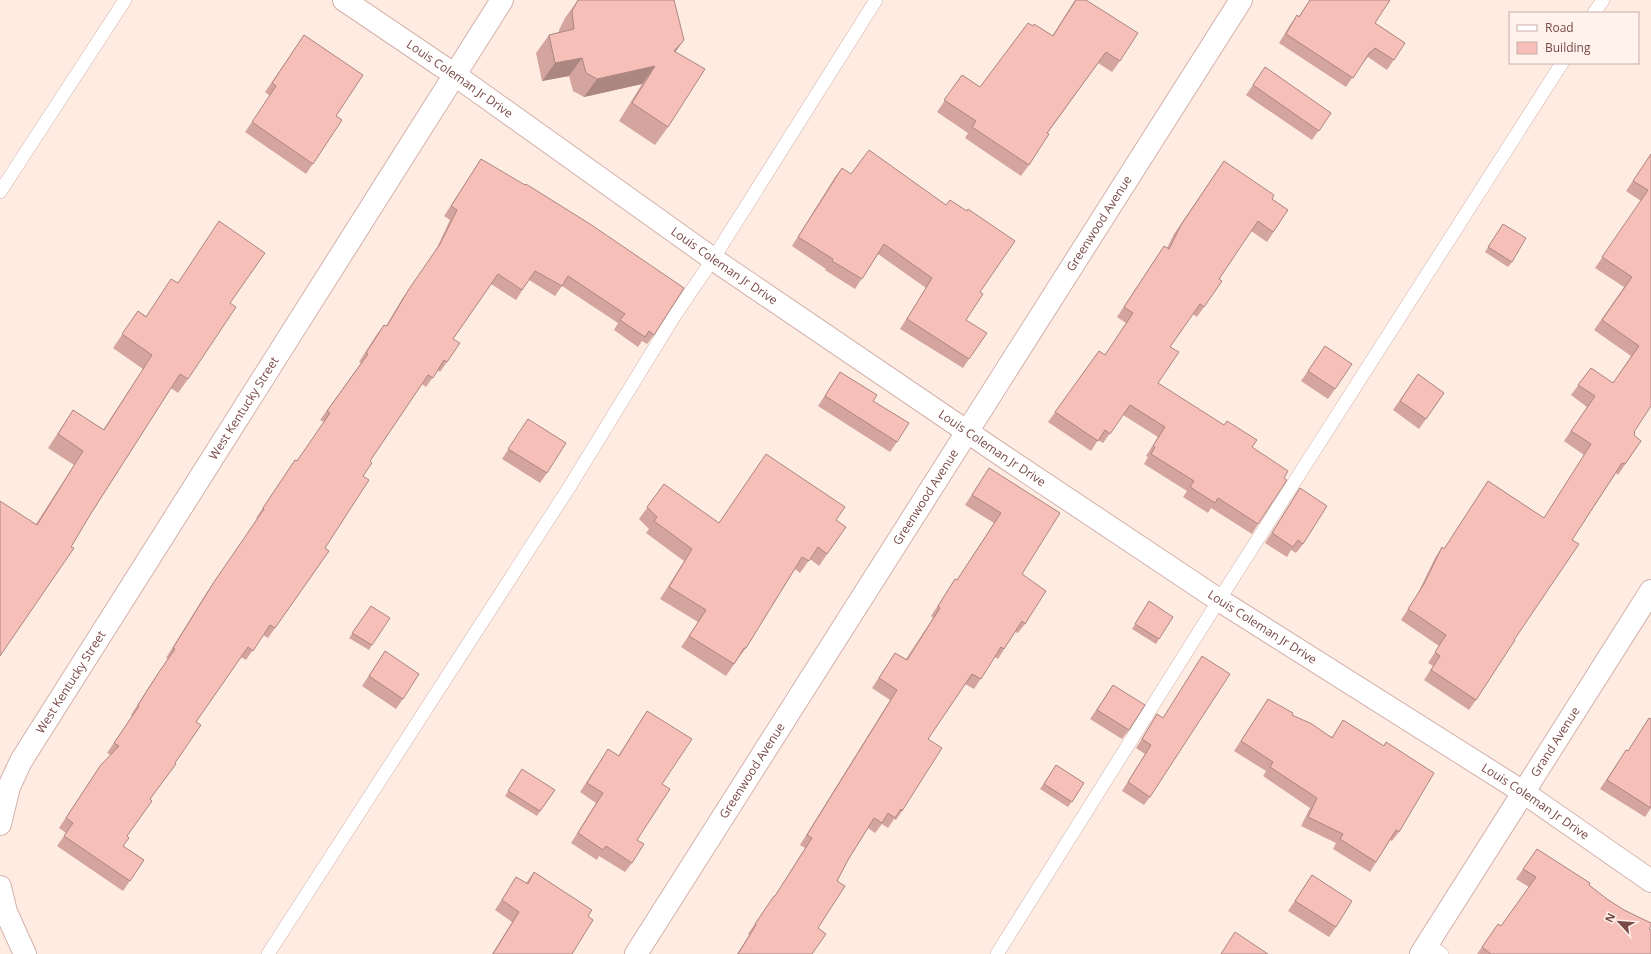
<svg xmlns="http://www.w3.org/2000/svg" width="1651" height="954" font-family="'Open Sans',sans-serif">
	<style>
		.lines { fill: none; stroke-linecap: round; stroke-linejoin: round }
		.lane-casing { stroke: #d3b1aa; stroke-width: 14 }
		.street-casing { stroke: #d3b1aa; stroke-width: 24 }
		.lane { stroke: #fff; stroke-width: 13 }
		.street { stroke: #fff; stroke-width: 22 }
		.wall { fill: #d4a49e }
		.shaded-wall { fill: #ac8681 }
		.building { fill: #f6bfb8; stroke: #ac8681 }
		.labels { text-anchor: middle; stroke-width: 4; stroke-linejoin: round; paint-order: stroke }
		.street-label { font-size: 12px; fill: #794a46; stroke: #fff1eb }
	</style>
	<rect width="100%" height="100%" fill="#feece3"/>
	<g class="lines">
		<!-- lane casing -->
		<g class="lane-casing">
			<g id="lane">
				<polyline points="1594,13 1603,0"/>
				<polyline points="0,192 125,0"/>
				<polyline points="1428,944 1442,954"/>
				<polyline points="268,954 570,486 673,318 713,259 876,0"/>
				<polyline points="997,954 1219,600 1562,63"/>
			</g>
		</g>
		<!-- street casing -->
		<g class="street-casing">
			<g id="street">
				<path id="s1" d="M344 0 455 75 713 259 1003 456 1219 600 1523 792 1651 881"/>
				<path id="s2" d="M0 824 9 787 21 761 502 0"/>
				<polyline points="0,887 6,912 25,954"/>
				<path id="s3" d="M636 954 1241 0"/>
				<path id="s4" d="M1421 954 1651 591"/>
			</g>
		</g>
		<!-- lane -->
		<use href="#lane" class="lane"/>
		<!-- street -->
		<use href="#street" class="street"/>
	</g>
	<!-- wall -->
	<g class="wall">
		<polygon points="578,0 675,52 668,127 655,145 619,121 642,84 584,97 573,91 569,76 542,81 536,53 549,35 559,32 559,30 565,18"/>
		<polygon points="1075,0 1120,61 1112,72 1098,63 1047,134 1029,165 1021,176 965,138 968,133 937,112 962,75 980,87 1033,26 1052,36"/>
		<polygon points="1310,0 1390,0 1375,23 1405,43 1387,70 1368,57 1364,62 1363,62 1346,87 1279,43 1290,25 1297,15 1299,16"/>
		<polygon points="304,35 336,116 342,120 306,174 245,132 270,96 265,92"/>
		<polygon points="1265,67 1331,113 1312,140 1246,95"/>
		<polygon points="1651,154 1634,435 1641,441 1618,475 1616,473 1572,540 1514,640 1476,700 1469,710 1424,680 1433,666 1428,663 1439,646 1401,620 1417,595 1435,558 1442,547 1444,549 1488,481 1544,518 1584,455 1564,441 1587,407 1571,395 1591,368 1613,383 1631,356 1594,330 1624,287 1595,268 1641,201 1626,191"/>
		<polygon points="481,159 654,335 647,344 642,341 638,347 614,330 618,323 562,286 555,296 529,280 516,300 491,284 453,339 447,362 440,372 438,370 426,387 422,384 370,461 363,476 325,548 329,551 268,638 263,635 246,660 241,657 196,722 150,800 127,836 123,846 144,860 123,891 57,846 66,833 59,828 100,766 111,755 107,753 132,716 131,715 152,682 168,659 166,658 207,592 258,519 256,518 295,460 297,461 324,422 320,420 361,363 359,362 377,334 384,325 386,326 402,299 434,254 450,220 444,216"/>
		<polygon points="1224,161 1272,199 1288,210 1267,242 1251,231 1219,279 1204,307 1197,317 1193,314 1170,347 1158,383 1252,447 1284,478 1258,524 1252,534 1211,508 1208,513 1183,497 1187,491 1144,464 1148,457 1146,456 1158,437 1123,415 1103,443 1098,440 1091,451 1048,422 1099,351 1105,355 1126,323 1117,317 1164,246 1167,248 1174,234"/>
		<polygon points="842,168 980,292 966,320 969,359 963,368 900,329 926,288 878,254 855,289 825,270 826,269 792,246 835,177"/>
		<polygon points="1503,224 1512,262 1508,267 1485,252"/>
		<polygon points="177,283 230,303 188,379 178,393 171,388 90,515 71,547 36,524 74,465 48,448 73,410 103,430 143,369 113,348 138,311 146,316"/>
		<polygon points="1325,346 1335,389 1328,399 1301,381"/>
		<polygon points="840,372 873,401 897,442 890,452 818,406"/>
		<polygon points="1418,374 1444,393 1419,429 1393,410"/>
		<polygon points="528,419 547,473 540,483 502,459"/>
		<polygon points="989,468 1022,574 1025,624 1018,633 1015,632 998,659 995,657 974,689 965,684 928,739 902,811 896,820 894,819 888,828 882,824 875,833 868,828 848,860 837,881 818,928 812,954 737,954 749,935 748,934 774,896 775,896 805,848 800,845 890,700 872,688 895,653 906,659 933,618 931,616 955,579 957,580 994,523 965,505"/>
		<polygon points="664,484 719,523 836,520 846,527 819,566 810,559 800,573 795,569 746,648 737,660 726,676 681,647 698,622 660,599 684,561 646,533 649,529 639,519"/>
		<polygon points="1300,488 1303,544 1296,553 1291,550 1287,557 1265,543"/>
		<polygon points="1149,601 1159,639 1156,644 1132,629"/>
		<polygon points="371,606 372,645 369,650 349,638"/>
		<polygon points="385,651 403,699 396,709 362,686"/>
		<polygon points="1202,656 1150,797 1144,805 1122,791 1145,754 1136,748 1157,714 1163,718"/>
		<polygon points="1113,685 1129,730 1122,739 1090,719"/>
		<polygon points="1268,699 1292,715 1332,737 1343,720 1399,832 1392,841 1390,840 1370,872 1333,849 1336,843 1301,826 1310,808 1263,776 1266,771 1234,751"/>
		<polygon points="647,711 662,784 637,840 632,863 625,872 599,856 597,860 571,843 596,803 580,792 608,749 618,756"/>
		<polygon points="1649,718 1651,808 1645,817 1600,789 1626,750 1628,751"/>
		<polygon points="1056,765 1084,783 1068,807 1040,789"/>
		<polygon points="519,774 555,790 537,816 505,796"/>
		<polygon points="1537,849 1649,929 1651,954 1477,954 1498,924 1501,926 1529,887 1516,879"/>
		<polygon points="534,872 588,916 572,954 492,954 512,922 495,910 516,877 526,883"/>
		<polygon points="1312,875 1336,927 1329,937 1288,911"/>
	</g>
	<!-- shaded-wall -->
	<g class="shaded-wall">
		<polygon points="684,40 671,58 674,51"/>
		<polygon points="582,58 569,76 542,81 555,63"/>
		<polygon points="655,66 642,84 584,97 597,79"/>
	</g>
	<!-- building -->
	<g class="building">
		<polygon points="578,0 674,0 684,40 674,51 705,69 668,127 632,103 655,66 597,79 586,73 582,58 555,63 549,35 574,29 572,11"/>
		<polygon points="1076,0 1086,0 1138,33 1120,61 1106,52 1047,133 1049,134 1029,165 972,127 976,121 944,100 962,75 980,87 1028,23 1033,26 1034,24 1053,36"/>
		<polygon points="1310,0 1390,0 1375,23 1405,43 1394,60 1375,48 1371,52 1370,52 1353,78 1286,34 1297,15 1299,17"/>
		<polygon points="304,35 363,75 336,116 342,120 313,164 252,122 276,86 272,83"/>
		<polygon points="1265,67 1331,113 1319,131 1253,85"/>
		<polygon points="869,150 946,205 950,200 967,211 968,209 1015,241 980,292 983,294 966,320 987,333 969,359 907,319 932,278 884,244 862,279 832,261 833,259 798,237 842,168 851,174"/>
		<polygon points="1651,154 1651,406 1634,432 1635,433 1634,435 1641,441 1625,464 1622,463 1572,540 1579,544 1514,640 1515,640 1476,700 1431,670 1440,656 1435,652 1446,635 1408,609 1424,584 1442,547 1444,549 1488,481 1544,518 1591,444 1571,431 1595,396 1578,385 1591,368 1613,383 1639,346 1602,320 1632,277 1602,257 1648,190 1633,181"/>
		<polygon points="481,159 525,185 526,184 590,224 684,288 654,335 649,331 645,337 620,320 625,314 568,276 562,286 535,271 522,290 498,274 453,339 460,343 447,362 444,360 433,378 428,375 370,461 372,463 363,476 369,480 325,548 329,551 275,628 270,625 253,651 248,647 196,722 201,725 175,763 176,764 150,799 152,801 127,836 129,838 123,846 144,860 130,881 64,836 73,823 66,818 100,766 119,746 114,743 139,706 138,705 159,672 175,649 173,648 214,582 264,509 263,508 295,460 297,461 330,413 327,411 368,354 366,353 384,325 387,326 409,289 440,244 457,210 451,206"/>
		<polygon points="1224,161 1274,195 1272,199 1288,210 1273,232 1258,221 1219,279 1222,281 1204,307 1200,304 1170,347 1179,352 1158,383 1224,425 1227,421 1257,440 1252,447 1288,471 1284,478 1287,480 1258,524 1218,498 1215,503 1190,487 1194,481 1151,454 1155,447 1153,446 1165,427 1130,405 1110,434 1105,430 1098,441 1055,412 1099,351 1105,355 1133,313 1124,307 1164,246 1169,249 1181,225"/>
		<polygon points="219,221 265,253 230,303 236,307 188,379 180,374 90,515 71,547 74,548 0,656 0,501 37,525 83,451 58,434 73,410 104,430 152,355 122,334 138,311 146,317 171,279 178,283"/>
		<polygon points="1503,224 1526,238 1512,262 1488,247"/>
		<polygon points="1325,346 1352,364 1335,389 1308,371"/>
		<polygon points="840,372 877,395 873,401 909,423 897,442 825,396"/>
		<polygon points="1418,374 1444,393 1426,419 1400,401"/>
		<polygon points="528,419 566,443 547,473 508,449"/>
		<polygon points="766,454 845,507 836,520 846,527 827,554 818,547 809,561 802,557 746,648 744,648 734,664 689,636 706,610 669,587 692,549 654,521 657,517 647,507 664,484 719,523"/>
		<polygon points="989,468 1060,513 1022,574 1046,591 1025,624 1022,621 1004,649 1001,647 981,679 972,674 928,739 942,748 902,811 901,809 895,818 888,813 882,823 874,818 848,860 837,881 845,886 818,928 826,934 812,954 738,954 756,925 755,924 774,896 775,896 812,838 807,835 897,690 879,678 895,653 907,660 940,608 938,606 955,579 957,580 1001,513 972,495"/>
		<polygon points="1300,488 1327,506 1303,544 1298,540 1293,547 1272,533"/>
		<polygon points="1149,601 1173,617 1159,639 1135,624"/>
		<polygon points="371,606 390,618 372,645 352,633"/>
		<polygon points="385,651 419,674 403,699 369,676"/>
		<polygon points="1202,656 1230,674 1150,797 1128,782 1151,745 1142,739 1157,714 1163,718"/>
		<polygon points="1113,685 1145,705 1129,730 1097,710"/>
		<polygon points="1268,699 1293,713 1292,715 1312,724 1332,738 1343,720 1384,746 1386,742 1434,773 1399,832 1396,830 1376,862 1340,839 1343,834 1308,817 1317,798 1270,767 1273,762 1241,741"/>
		<polygon points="647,711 692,739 662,784 670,789 637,840 644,844 632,863 606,846 603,850 578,833 603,793 587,783 608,749 619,756"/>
		<polygon points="1649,718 1651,719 1651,808 1607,780 1626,750 1628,751"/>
		<polygon points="1056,765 1084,783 1072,802 1044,784"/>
		<polygon points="522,769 555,790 540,811 508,791"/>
		<polygon points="1537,849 1590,883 1589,885 1607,899 1624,910 1651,923 1651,926 1649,929 1651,930 1651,954 1491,954 1482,947 1498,924 1501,926 1536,877 1523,869"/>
		<polygon points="534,872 592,910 588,916 593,920 572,954 493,954 519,912 502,900 516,877 528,884"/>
		<polygon points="1312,875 1352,901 1336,927 1295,901"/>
		<polygon points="1235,932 1268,954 1221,954"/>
	</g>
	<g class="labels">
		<!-- street labels -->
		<g class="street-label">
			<text dy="4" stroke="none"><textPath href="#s1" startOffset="140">Louis Coleman Jr Drive</textPath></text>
			<text dy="4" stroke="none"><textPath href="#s3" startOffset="865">Greenwood Avenue</textPath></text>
			<text dy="4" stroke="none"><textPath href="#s1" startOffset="464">Louis Coleman Jr Drive</textPath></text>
			<text dy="4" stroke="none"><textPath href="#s2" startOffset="484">West Kentucky Street</textPath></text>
			<text dy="4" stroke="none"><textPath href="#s1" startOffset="788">Louis Coleman Jr Drive</textPath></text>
			<text dy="4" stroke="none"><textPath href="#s3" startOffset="541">Greenwood Avenue</textPath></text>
			<text dy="4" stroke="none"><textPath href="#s1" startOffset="1112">Louis Coleman Jr Drive</textPath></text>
			<text dy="4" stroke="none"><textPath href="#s2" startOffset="160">West Kentucky Street</textPath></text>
			<text dy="4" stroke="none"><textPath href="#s4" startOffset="251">Grand Avenue</textPath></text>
			<text dy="4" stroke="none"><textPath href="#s3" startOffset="217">Greenwood Avenue</textPath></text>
			<text dy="4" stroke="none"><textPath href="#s1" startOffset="1436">Louis Coleman Jr Drive</textPath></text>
		</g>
	</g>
	<!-- legend -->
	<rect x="1509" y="12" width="130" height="52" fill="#fff1eb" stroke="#c9aea9"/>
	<rect x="1517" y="25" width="20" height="6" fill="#ffffff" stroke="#c9aea9"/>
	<text x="1545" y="32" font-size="12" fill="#794a46">Road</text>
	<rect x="1517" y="42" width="20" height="12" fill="#f6bfb8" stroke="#c9aea9"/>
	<text x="1545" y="52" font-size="12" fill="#794a46">Building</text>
	<!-- north arrow -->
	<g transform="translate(1619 922) rotate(296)" stroke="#fff1eb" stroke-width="3" paint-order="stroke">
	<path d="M0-3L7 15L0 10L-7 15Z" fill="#794a46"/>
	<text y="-6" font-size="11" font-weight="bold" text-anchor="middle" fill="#794a46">N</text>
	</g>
</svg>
